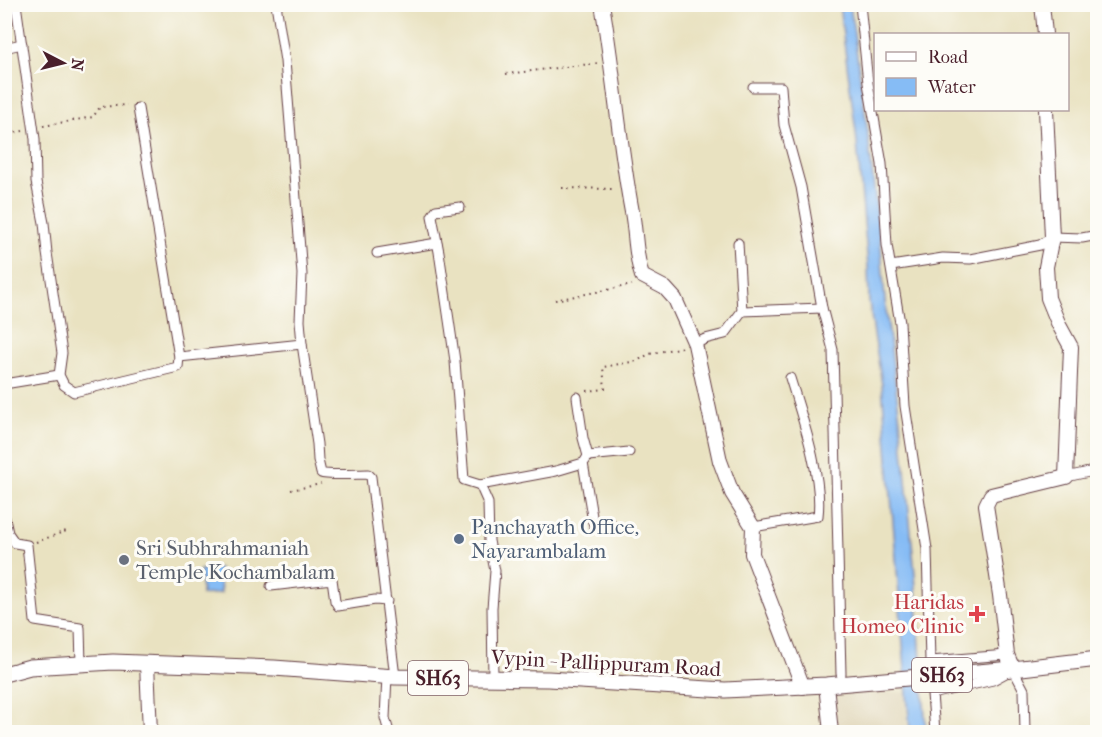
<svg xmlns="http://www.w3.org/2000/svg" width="1102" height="737" font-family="'IM FELL French Canon',serif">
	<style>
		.built { fill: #ded3b4 }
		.water { fill: #86bcf5; stroke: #686e90; stroke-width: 1.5 }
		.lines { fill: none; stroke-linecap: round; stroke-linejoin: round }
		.street-casing { stroke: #623c42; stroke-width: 11 }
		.secondary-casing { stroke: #623c42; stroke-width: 16 }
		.primary-casing { stroke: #623c42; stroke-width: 17 }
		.path { stroke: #623c42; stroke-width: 2; stroke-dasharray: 1.5 4.5; stroke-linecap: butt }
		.street { stroke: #fff; stroke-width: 9 }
		.secondary { stroke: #fff; stroke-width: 14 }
		.primary { stroke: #fff; stroke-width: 15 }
		.service-dot { fill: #5c6f8a; stroke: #fdfcf7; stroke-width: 2 }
		.worship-dot { fill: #6b7280; stroke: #fdfcf7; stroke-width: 2 }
		.health-dot { fill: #e0444e; stroke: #fdfcf7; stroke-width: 2 }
		.labels { text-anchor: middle; stroke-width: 6; stroke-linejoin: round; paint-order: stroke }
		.shield { fill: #fdfcf7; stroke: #806168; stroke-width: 1.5 }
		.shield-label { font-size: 20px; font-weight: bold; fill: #4a1f2b }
		.service-label { font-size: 21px; fill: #4e5e75; stroke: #fdfcf7; text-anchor: start }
		.worship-label { font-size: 21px; fill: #5b616d; stroke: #fdfcf7; text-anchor: start }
		.health-label { font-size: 21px; fill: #be3a42; stroke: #fdfcf7; text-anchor: end }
		.street-label { font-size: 21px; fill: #4a1f2b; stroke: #fdfcf7 }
	</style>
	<rect width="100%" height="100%" fill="#fdfcf7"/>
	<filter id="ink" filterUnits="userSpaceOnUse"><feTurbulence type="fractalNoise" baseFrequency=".0167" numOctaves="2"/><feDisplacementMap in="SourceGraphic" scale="12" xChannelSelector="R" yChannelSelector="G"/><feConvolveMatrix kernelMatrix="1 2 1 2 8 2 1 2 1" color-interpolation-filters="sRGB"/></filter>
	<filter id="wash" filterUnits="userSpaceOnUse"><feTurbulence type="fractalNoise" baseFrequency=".008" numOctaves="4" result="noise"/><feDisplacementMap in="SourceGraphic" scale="24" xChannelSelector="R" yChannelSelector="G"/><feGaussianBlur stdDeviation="1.35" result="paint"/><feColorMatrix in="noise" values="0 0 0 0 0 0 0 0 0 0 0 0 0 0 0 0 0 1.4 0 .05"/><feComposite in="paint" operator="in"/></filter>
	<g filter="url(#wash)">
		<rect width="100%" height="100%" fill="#e9e2c1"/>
		<!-- built -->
		<polygon class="built" points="830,691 905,692 907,732 833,732"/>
		<!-- water -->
		<g class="water">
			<polygon points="839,5 850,5 867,127 881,248 885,301 901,428 915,574 926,732 910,732 882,385 869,302 868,267 856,132"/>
			<polygon points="219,568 221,593 202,595 200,570"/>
		</g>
	</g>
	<g filter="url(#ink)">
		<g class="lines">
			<!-- street casing -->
			<g class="street-casing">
				<g id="street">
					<polyline points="16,4 35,139 36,182 44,223 47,253 62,353 59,375 64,385 74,392 178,367 179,357 138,108"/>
					<path d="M276 4 285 61 302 274 300 321 302 344 317 444 318 460 321 473C327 476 358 474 368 474L371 477 395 677"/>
					<polyline points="860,4 868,83 882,164 887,245 900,323 905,406 927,549 930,661 1007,655"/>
					<polyline points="4,48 22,44"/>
					<polyline points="753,87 781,87 784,125 801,187 822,308 833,350 841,674"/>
					<polyline points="460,207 436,210 432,216 439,252 455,361 464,480 480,485"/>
					<polyline points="377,253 437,243"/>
					<polyline points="891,266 943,258 970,259 1040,245 1052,237 1082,238 1098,235"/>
					<polyline points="742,311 822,308"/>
					<polyline points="695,344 705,339 725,334 742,311 738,243"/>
					<polyline points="179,357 302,344"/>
					<polyline points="4,384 59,375"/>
					<polyline points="577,397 583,438 588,456"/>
					<polyline points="585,461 588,456 629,452"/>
					<polyline points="1066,477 1098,470"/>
					<polyline points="4,514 8,533 15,543 27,545 35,621 80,628 81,664"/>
					<path d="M753 527 818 516C823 477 802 417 790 378"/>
					<polyline points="271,586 332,579 335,601 338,606 375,600 387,601"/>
					<polyline points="387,676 385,718 389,732"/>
					<polyline points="493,678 492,608 495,571 489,541 488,503 480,485 556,471 583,463 593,522 594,525 611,523"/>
					<polyline points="935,732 932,694 993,680 1013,669 1024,690 1025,732"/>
				</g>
			</g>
			<!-- secondary casing -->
			<g class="secondary-casing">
				<g id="secondary">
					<path d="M602 4C614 73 619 143 632 212 636 233 635 255 642 276L665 288 675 299 695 344 720 461 732 493 753 527 752 554 803 687"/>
					<polyline points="1042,4 1045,34"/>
					<polyline points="147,664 150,732"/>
					<polyline points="1013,669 1007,655 1000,595 986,505 991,495 1066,477 1071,347 1059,325 1048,298 1046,267 1052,237 1046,110"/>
					<polyline points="826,685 831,732"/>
				</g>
			</g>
			<!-- primary casing -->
			<g class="primary-casing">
				<polyline id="primary" points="4,674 30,667 113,662 274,668 395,677 548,679 725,690 826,685 1013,669 1098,659"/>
			</g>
			<!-- path -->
			<g class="path">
				<polyline points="506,74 599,63"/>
				<polyline points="43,126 93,117 100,107 127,105"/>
				<polyline points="4,135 23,131"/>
				<polyline points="562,188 615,189"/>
				<polyline points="555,300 632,285"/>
				<polyline points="587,391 605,389 603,367 637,361 649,354 683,347"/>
				<polyline points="291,490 321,484"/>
				<polyline points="36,542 69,530"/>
			</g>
			<!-- street -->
			<use href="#street" class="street"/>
			<!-- secondary -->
			<use href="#secondary" class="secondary"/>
			<!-- primary -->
			<use href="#primary" class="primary"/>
		</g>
	</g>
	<!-- markers -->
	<circle class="service-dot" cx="459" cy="539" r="6"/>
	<circle class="worship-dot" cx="124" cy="560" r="6"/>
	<path class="health-dot" d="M974 605h6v6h6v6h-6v6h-6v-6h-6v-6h6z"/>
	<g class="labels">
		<!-- shield labels -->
		<g class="shield">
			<rect x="912" y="658" width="60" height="34" rx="4.5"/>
			<rect x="408" y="661" width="60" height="34" rx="4.5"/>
		</g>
		<g class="shield-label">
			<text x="942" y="682">SH63</text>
			<text x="438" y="685">SH63</text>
		</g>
		<!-- service labels -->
		<g class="service-label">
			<text x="471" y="534">Panchayath Office,<tspan x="471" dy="24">Nayarambalam</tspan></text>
		</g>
		<!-- worship labels -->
		<g class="worship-label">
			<text x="136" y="555">Sri Subhrahmaniah<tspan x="136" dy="24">Temple Kochambalam</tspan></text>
		</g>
		<!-- health labels -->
		<g class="health-label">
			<text x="964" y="609">Haridas<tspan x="964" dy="24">Homeo Clinic</tspan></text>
		</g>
		<!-- street labels -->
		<g class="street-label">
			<text transform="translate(606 663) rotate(3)" y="7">Vypin - Pallippuram Road</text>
		</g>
	</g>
	<!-- margin -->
	<rect width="1102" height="737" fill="none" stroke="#fdfcf7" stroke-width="24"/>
	<!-- legend -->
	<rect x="874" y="33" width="195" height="78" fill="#fdfcf7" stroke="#b5a4a5" stroke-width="1.5"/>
	<rect x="886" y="52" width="30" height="9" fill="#ffffff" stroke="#b5a4a5" stroke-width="1.5"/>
	<text x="928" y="63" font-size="18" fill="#4a1f2b">Road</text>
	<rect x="886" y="78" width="30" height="18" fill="#86bcf5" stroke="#b5a4a5" stroke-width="1.5"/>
	<text x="928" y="93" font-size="18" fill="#4a1f2b">Water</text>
	<!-- north arrow -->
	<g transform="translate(63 63) rotate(97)" stroke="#fdfcf7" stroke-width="4.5" paint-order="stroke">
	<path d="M0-4.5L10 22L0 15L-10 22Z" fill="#4a1f2b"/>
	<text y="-9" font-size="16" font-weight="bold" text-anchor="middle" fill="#4a1f2b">N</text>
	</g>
</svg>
